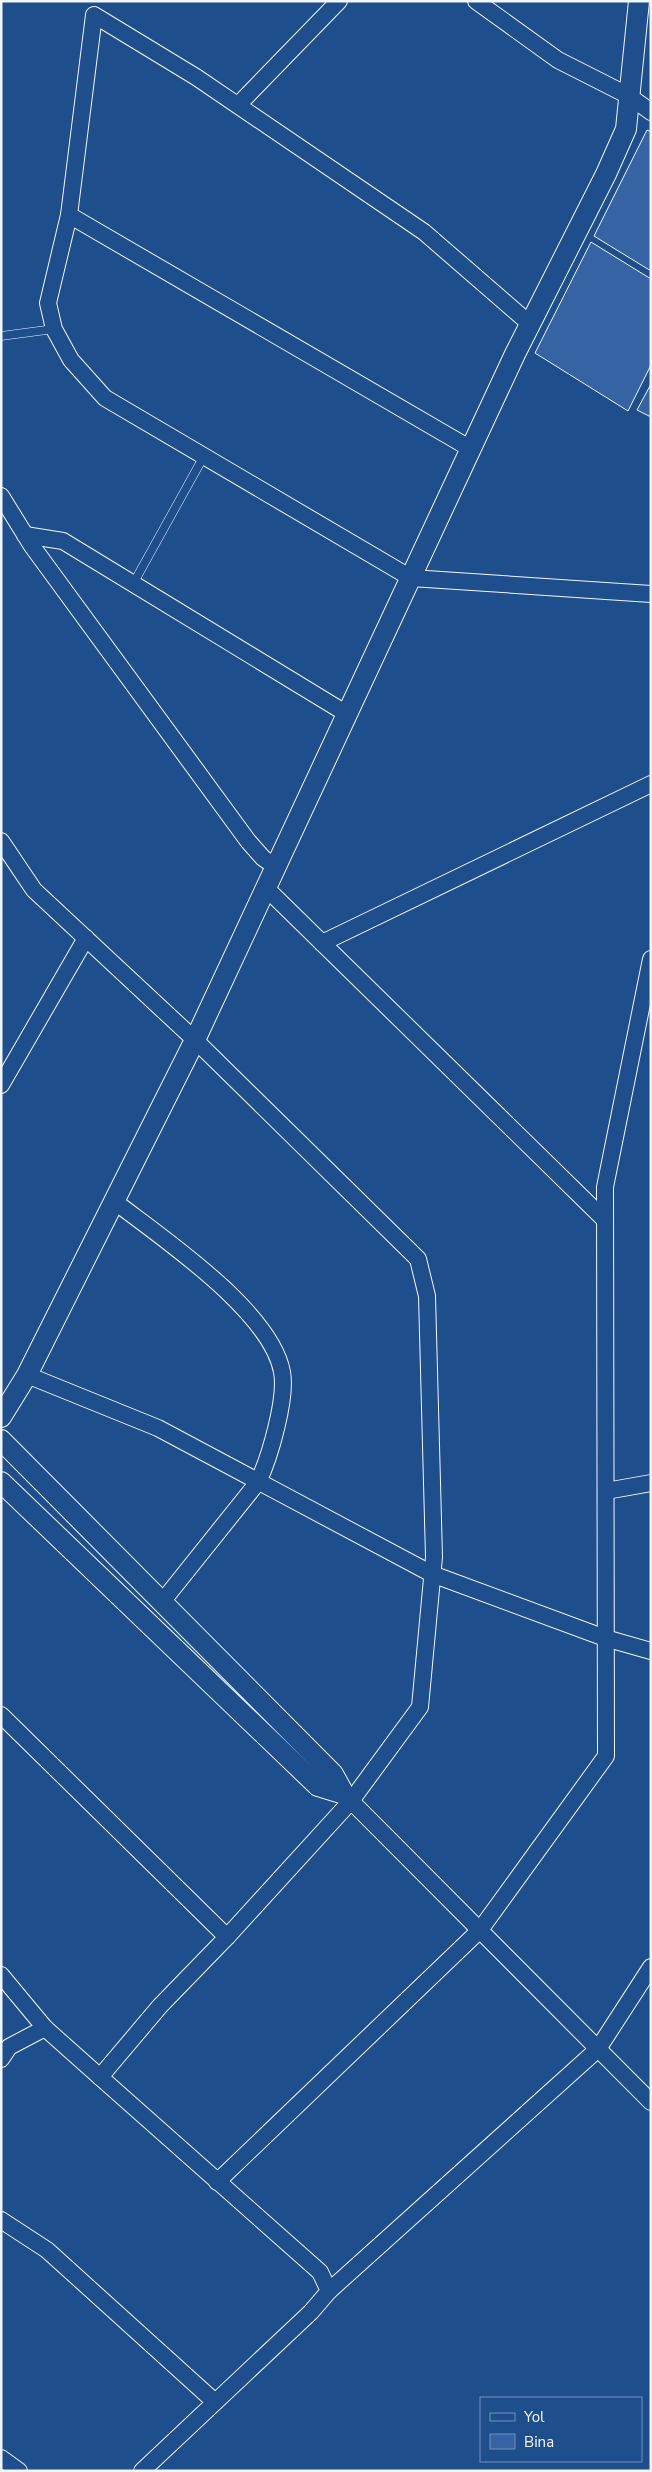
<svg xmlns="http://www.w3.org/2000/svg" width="652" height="2472" font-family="'Nunito Sans',sans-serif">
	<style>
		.building { fill: #3563a3; stroke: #f2f6ff }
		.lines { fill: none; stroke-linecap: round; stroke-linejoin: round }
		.service-casing { stroke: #f2f6ff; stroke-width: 9 }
		.minor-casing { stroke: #f2f6ff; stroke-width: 18 }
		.tertiary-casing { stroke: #f2f6ff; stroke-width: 22 }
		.service { stroke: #1f4e8c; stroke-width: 8 }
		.minor { stroke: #1f4e8c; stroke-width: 16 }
		.tertiary { stroke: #1f4e8c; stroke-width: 20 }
	</style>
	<rect width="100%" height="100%" fill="#1f4e8c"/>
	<!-- building -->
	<g class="building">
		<polygon points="647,130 651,132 651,271 594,236"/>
		<polygon points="591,242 651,279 651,365 628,411 535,353"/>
		<polygon points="651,384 651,417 637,410"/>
	</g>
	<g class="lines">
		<!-- service casing -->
		<g class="service-casing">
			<g id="service">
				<polyline points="1,336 54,329"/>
				<polyline points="133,584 204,456"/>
			</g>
		</g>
		<!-- minor casing -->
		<g class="minor-casing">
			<g id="minor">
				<polyline points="476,1 558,60 629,96 651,112"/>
				<polyline points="238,105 339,1"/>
				<polyline points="69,215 471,449"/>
				<polyline points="530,324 424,232 196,77 94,15 69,215 48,303 54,329 71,360 105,398 411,578 651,594"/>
				<polyline points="1,496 32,546 248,841 263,858 276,867"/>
				<polyline points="25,535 63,541 347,714"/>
				<polyline points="1,841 34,890 195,1040 418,1259 427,1296 434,1557 420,1707 351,1801 227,1937 160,2006 100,2077 320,2272 329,2291 311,2312 142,2471"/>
				<polyline points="266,888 605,1220"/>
				<polyline points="322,943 651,784"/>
				<polyline points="1,1085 86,938"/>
				<path d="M114 1201C162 1238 271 1311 282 1372 287 1398 270 1457 258 1482L162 1602"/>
				<polyline points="27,1375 158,1428 432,1574 605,1638 651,1651"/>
				<polyline points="606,1491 651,1483"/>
				<polyline points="1,1715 227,1937"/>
				<polyline points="351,1801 651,2102"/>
				<polyline points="1,1975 45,2028 100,2077"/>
				<polyline points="1,2059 9,2047 45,2028"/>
				<polyline points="217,2182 480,1930 606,1756 605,1187 651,959"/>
				<polyline points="1,2220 47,2250 215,2402"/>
				<polyline points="329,2291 598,2049 651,1967"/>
				<polyline points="1,2458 19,2471"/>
			</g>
		</g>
		<!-- tertiary casing -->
		<g class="tertiary-casing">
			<g id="tertiary">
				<polyline points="1,1417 27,1375 195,1040 515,354 606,174 626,129 639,1"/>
				<polyline points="1,1440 333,1774 344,1794 351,1801"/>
				<polyline points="1,1482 318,1786 344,1794"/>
			</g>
		</g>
		<!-- service -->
		<use href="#service" class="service"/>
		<!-- minor -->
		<use href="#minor" class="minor"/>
		<!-- tertiary -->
		<use href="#tertiary" class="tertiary"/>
	</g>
	<!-- border -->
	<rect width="652" height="2472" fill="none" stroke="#f2f6ff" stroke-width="5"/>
	<!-- legend -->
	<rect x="480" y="2397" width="162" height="65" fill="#1f4e8c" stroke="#7391ba"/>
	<rect x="490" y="2413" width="25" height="8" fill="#1f4e8c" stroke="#7391ba"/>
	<text x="524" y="2422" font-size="15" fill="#f2f6ff">Yol</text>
	<rect x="490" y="2434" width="25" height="15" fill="#3563a3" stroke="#7391ba"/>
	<text x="524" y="2447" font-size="15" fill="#f2f6ff">Bina</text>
</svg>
